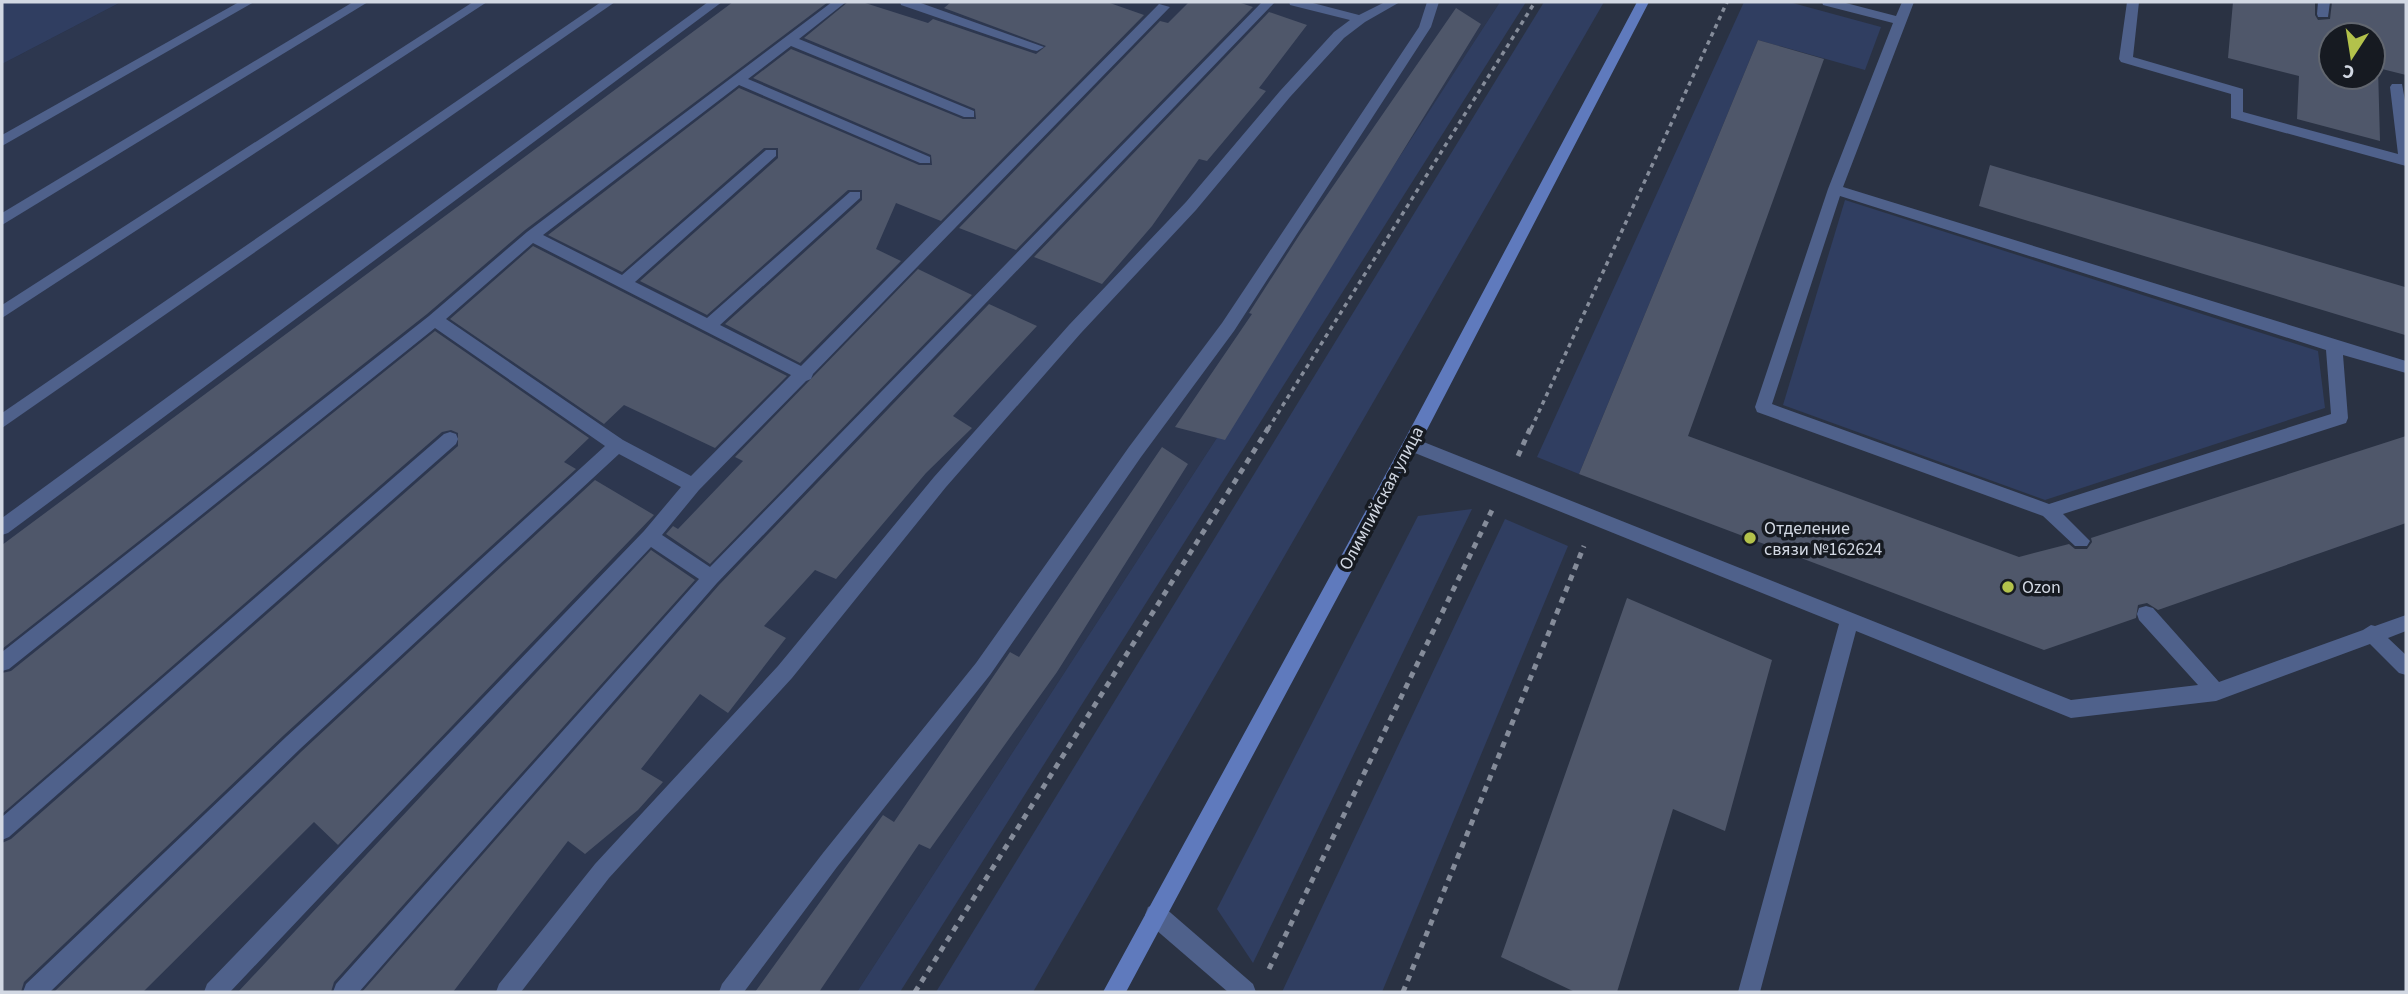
<svg xmlns="http://www.w3.org/2000/svg" width="2408" height="994" font-family="'Source Sans 3',sans-serif">
	<style>
		.built { fill: #2d374f }
		.green { fill: #303e61 }
		.building { fill: #4f576a; fill-rule: evenodd }
		.lines { fill: none; stroke-linecap: round; stroke-linejoin: round }
		.path-far1 { stroke: #858c9a; stroke-width: 3.5; stroke-dasharray: 4.5 4.5; stroke-linecap: butt }
		.path { stroke: #858c9a; stroke-width: 5; stroke-dasharray: 6 6; stroke-linecap: butt }
		.lane { fill: #4f618b; fill-rule: evenodd }
		.secondary { fill: #5f7abd; fill-rule: evenodd }
		.poi-dot { fill: #b3c24b; stroke: #161a21; stroke-width: 2.5 }
		.labels { text-anchor: middle; stroke-width: 7; stroke-linejoin: round; paint-order: stroke }
		.street-label { font-size: 18px; fill: #d2d8e3; stroke: #161a21 }
		.poi-label { font-size: 18px; fill: #d2d8e3; stroke: #161a21; text-anchor: start }
	</style>
	<rect width="100%" height="100%" fill="#2a3243"/>
	<!-- built -->
	<polygon class="built" points="121,2 1500,2 857,992 2,992 2,64"/>
	<!-- green -->
	<g class="green">
		<polygon points="2,2 121,2 2,64"/>
		<polygon points="1500,2 1526,2 900,992 857,992"/>
		<polygon points="1544,2 1604,2 1033,992 936,992"/>
		<polygon points="1744,2 1789,2 1881,27 1865,70 1758,40 1579,474 1537,457"/>
		<polygon points="1845,200 2318,351 2325,408 2045,500 1783,405"/>
		<polygon points="1472,509 1253,963 1217,909 1418,516"/>
		<polygon points="1505,519 1568,546 1382,992 1282,992"/>
	</g>
	<!-- building -->
	<g class="building">
		<polygon points="733,2 828,2 525,230 427,314 2,649 2,545"/>
		<polygon points="848,2 862,2 928,23 933,19 1036,54 1046,46 944,8 951,2 1107,2 1144,15 941,221 896,203 876,249 901,261 800,363 725,324 862,200 862,190 848,190 707,315 640,281 778,158 778,148 764,148 622,272 548,235 739,88 919,165 932,165 931,155 753,78 791,49 963,119 976,119 975,109 804,38"/>
		<polygon points="1189,2 1238,2 1253,7 1016,250 959,228 1160,21 1168,23"/>
		<path d="M2233 2H2315V15L2318 20 2330 19 2332 2H2406V75L2378 68 2380 141 2297 119 2299 76 2228 58ZM2331 35H2373V77H2331Z"/>
		<polygon points="1456,8 1481,24 1225,440 1175,427 1252,314 1249,313 1300,234"/>
		<polygon points="1269,12 1307,25 1259,88 1266,91 1207,161 1199,159 1152,226 1102,284 1034,257"/>
		<polygon points="1758,40 1824,59 1688,436 2019,557 2069,544 2075,549 2087,549 2092,542 2091,538 2406,436 2406,523 2158,610 2147,603 2138,605 2136,618 2044,650 1579,474"/>
		<polygon points="1990,165 2405,287 2405,335 1979,206"/>
		<polygon points="533,246 787,376 715,448 624,405 604,424 450,319"/>
		<polygon points="918,269 972,295 710,564 666,534 673,526 678,529 743,461 735,457"/>
		<polygon points="989,304 1037,326 953,416 972,428 926,473 836,579 815,570 764,626 786,638 728,713 700,694 641,769 663,782 638,810 585,854 568,841 453,992 362,992 719,585"/>
		<polygon points="435,331 589,438 564,462 576,469 284,735 24,982 21,992 2,992 2,843 11,839 458,446 458,433 451,430 442,432 2,814 2,673 11,671"/>
		<polygon points="1162,447 1188,464 1057,672 930,849 919,844 819,992 755,992 883,815 894,822 1010,652 1019,657"/>
		<polygon points="595,480 654,515 338,845 314,822 143,992 54,992 302,751"/>
		<polygon points="651,550 695,580 334,982 331,992 238,992"/>
		<polygon points="1627,598 1772,660 1725,831 1673,809 1617,992 1575,992 1501,957"/>
	</g>
	<g class="lines">
		<!-- path-far1 -->
		<g class="path-far1">
			<polyline points="1268,429 1535,2"/>
			<polyline points="1531,429 1727,2"/>
		</g>
		<!-- path -->
		<g class="path">
			<polyline points="1518,456 1531,427"/>
			<polyline points="1269,969 1493,508"/>
			<polyline points="915,992 1269,427"/>
			<polyline points="1403,992 1584,546"/>
		</g>
		<!-- lane -->
		<g class="lane">
			<polygon points="239,2 254,2 2,146 2,135"/>
			<polygon points="353,2 368,2 2,225 2,213"/>
			<polygon points="473,2 487,2 2,318 2,305"/>
			<polygon points="601,2 615,2 2,428 2,413"/>
			<polygon points="708,2 722,2 8,533 2,535 2,518"/>
			<path d="M832 2H846L799 39 974 111V117H964L791 46 748 79 930 157V163H920L739 85 543 235 622 275 766 150H776V156L635 282 707 318 850 192H860V198L720 325 801 366 1159 4 1170 7 813 374 811 379 806 381 699 490 662 535 710 567 1262 2H1275L717 583 359 992H333L336 984 699 579 651 547 230 992H204L207 984 644 531 681 487 619 454 300 749 50 992H23L26 984 286 737 605 446 435 328 9 669 2 671V652L429 316 527 232ZM533 243 791 375 691 476 623 440 446 319Z"/>
			<polygon points="900,2 918,2 1044,47 1037,51 1032,50 901,5"/>
			<polygon points="1289,2 1309,2 1359,15 1385,2 1400,2 1365,22 1344,38 1290,97 1196,210 1081,333 946,487 792,678 609,878 521,992 496,992 499,984 595,864 778,666 934,477 1069,325 1186,202 1280,91 1334,32 1350,20 1290,5"/>
			<polygon points="1427,2 1439,2 1431,27 1234,331 1141,457 990,675 837,867 744,992 719,992 722,984 823,853 976,663 1129,447 1222,323 1419,27"/>
			<path d="M1822 2H1842L1896 16 1902 2H1914L1843 187 2406 361V373L2343 355 2348 418 2346 423 2063 514 2090 541 2087 546H2075L2043 516 1757 412 1755 407 1828 189 1893 23 1823 5ZM1840 196 2326 350 2331 414 2049 504 1772 404Z"/>
			<polygon points="2127,2 2139,2 2133,57 2243,89 2243,112 2398,154 2390,87 2392,84 2402,84 2406,106 2406,166 2231,118 2231,94 2121,62 2119,59"/>
			<polygon points="2318,2 2330,2 2328,17 2318,17 2317,14"/>
			<polygon points="450,432 456,434 458,439 456,444 9,837 2,840 2,817 444,434"/>
			<polygon points="1411,437 2071,700 2198,685 2139,620 2137,614 2139,608 2146,606 2153,608 2219,682 2363,630 2371,625 2375,626 2406,615 2406,631 2388,638 2406,655 2406,675 2399,673 2370,644 2216,701 2071,718 1856,631 1760,992 1738,992 1839,624 1405,449 1403,444"/>
			<polygon points="1156,904 1164,907 1253,984 1256,992 1228,992 1148,923 1145,915 1148,907"/>
		</g>
		<!-- secondary -->
		<polygon class="secondary" points="1637,2 1649,2 1417,449 1126,992 1103,992 1405,439"/>
	</g>
	<!-- markers -->
	<g class="poi-dot">
		<circle cx="1750" cy="538" r="7"/>
		<circle cx="2008" cy="587" r="7"/>
	</g>
	<g class="labels">
		<!-- street labels -->
		<g class="street-label">
			<text transform="translate(1381 498) rotate(-62)" y="6">Олимпийская улица</text>
		</g>
		<!-- poi labels -->
		<g class="poi-label">
			<text x="1764" y="534">Отделение<tspan x="1764" dy="21">связи №162624</tspan></text>
			<text x="2022" y="593">Ozon</text>
		</g>
	</g>
	<!-- border -->
	<rect width="2408" height="994" fill="none" stroke="#d2d8e3" stroke-width="7"/>
	<!-- north arrow -->
	<g transform="translate(2352 56) rotate(192)"><circle r="33" fill="#161a21" stroke="#61666f" stroke-width="2"/>
	<path d="M0-5L12 26L0 18L-12 26Z" fill="#b3c24b"/>
	<text y="-10" font-size="19" font-weight="bold" text-anchor="middle" fill="#d2d8e3">С</text>
	</g>
</svg>
